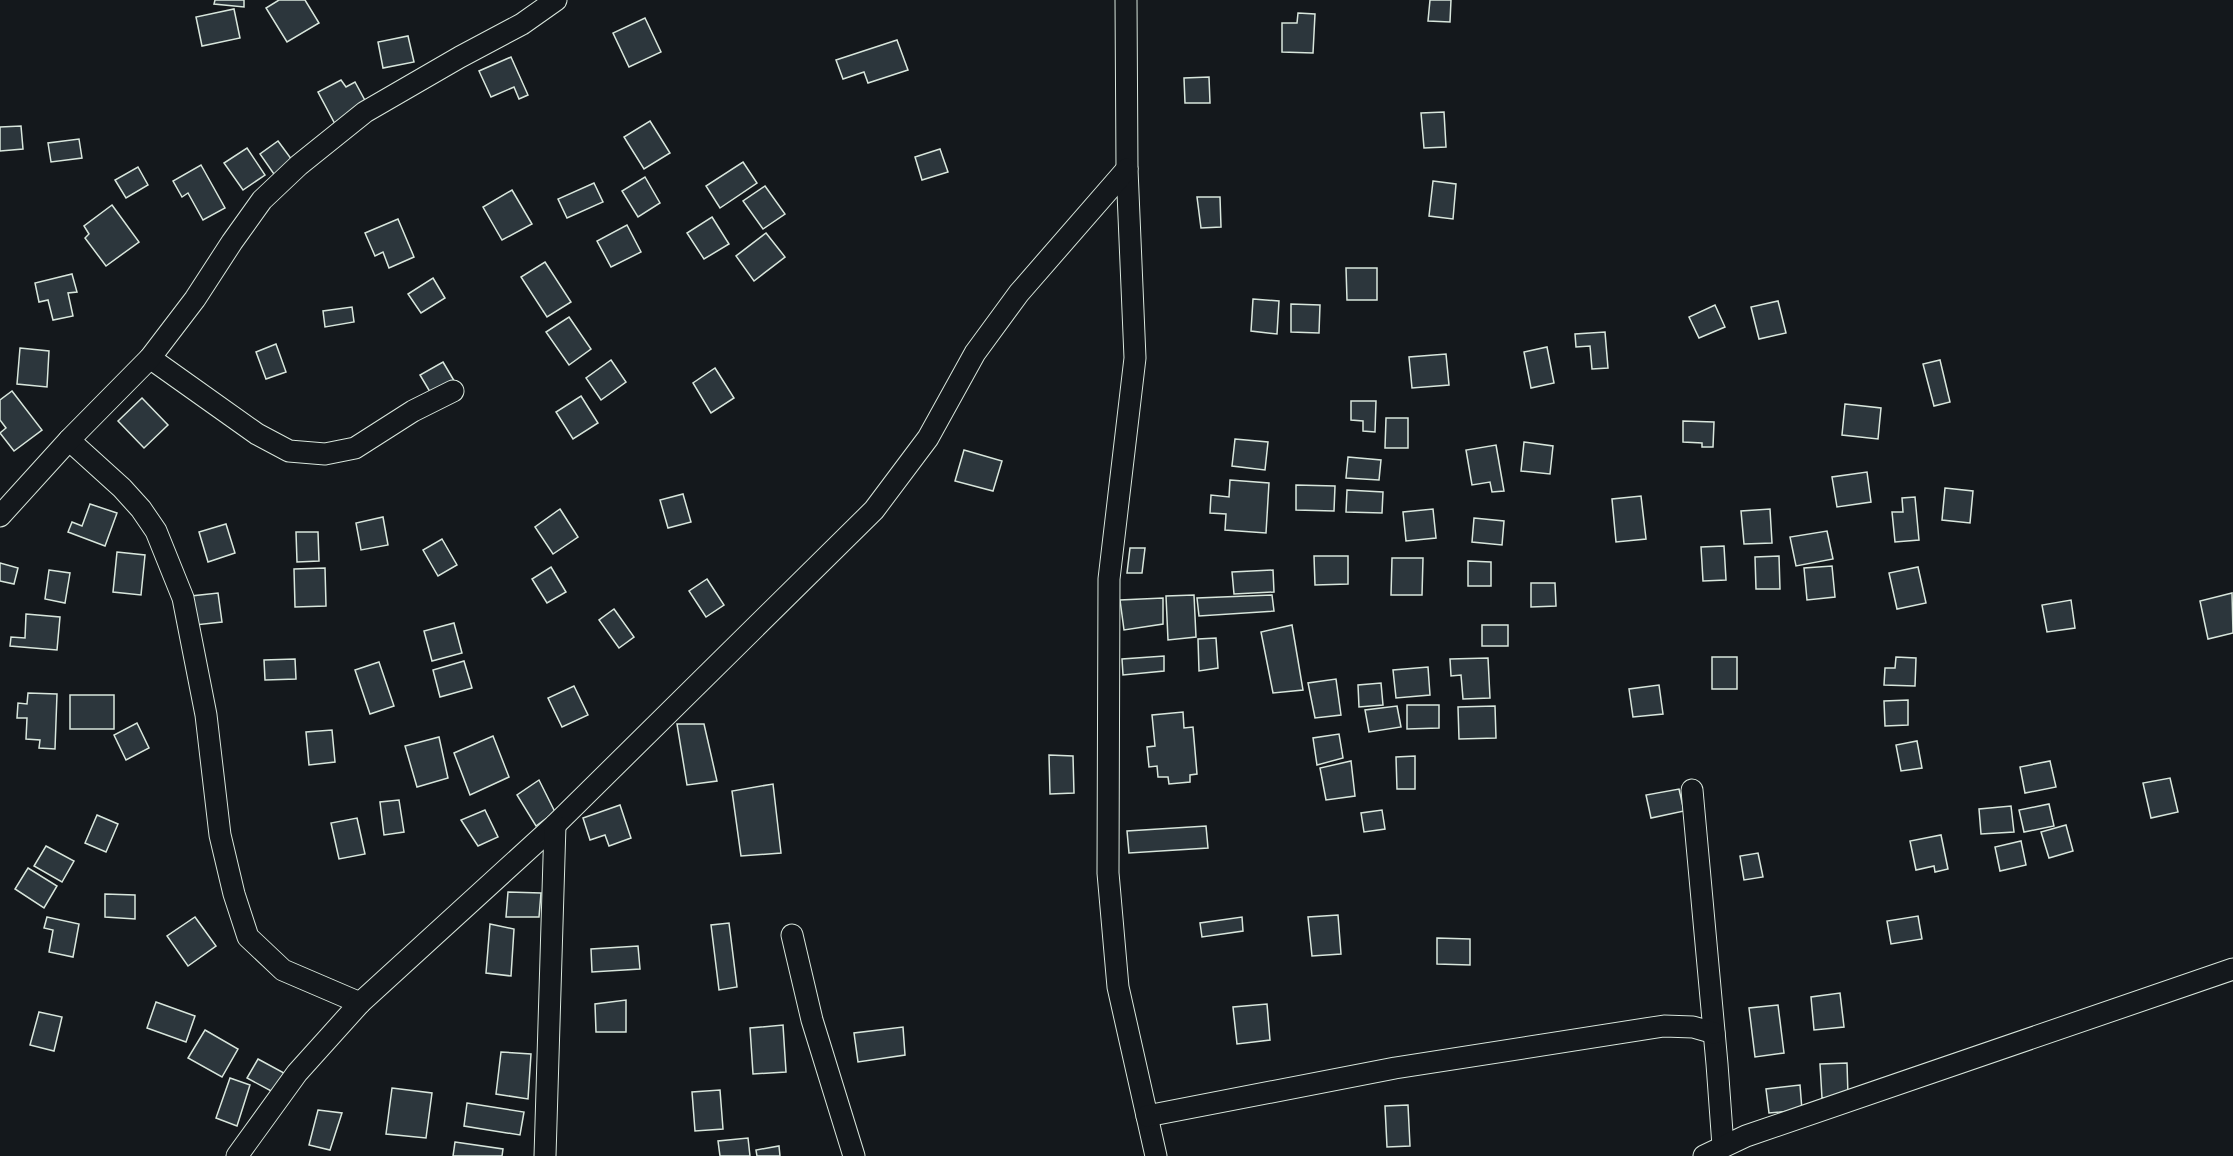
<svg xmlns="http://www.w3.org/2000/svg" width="2233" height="1156" font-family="Rubik,sans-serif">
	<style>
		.building { fill: #2c363c; stroke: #d8e6dc; stroke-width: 1.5 }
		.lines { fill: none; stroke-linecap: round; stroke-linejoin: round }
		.minor-casing { stroke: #d8e6dc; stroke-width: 23 }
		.minor { stroke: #14181c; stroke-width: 21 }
	</style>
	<rect width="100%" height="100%" fill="#14181c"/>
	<!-- building -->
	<g class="building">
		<polygon points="215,0 244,0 244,7 214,4"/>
		<polygon points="279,0 305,0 319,23 287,42 266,8"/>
		<polygon points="1430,0 1451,0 1450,22 1428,21"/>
		<polygon points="234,9 240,38 202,46 196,17"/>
		<polygon points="1298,13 1315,14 1313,53 1282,52 1282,23 1297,23"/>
		<polygon points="645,18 661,52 629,67 613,33"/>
		<polygon points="408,36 414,62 383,68 378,42"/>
		<polygon points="897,40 908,70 868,83 864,72 843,79 836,60"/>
		<polygon points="511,57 528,95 519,99 514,87 491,97 479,71"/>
		<polygon points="1209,77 1210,103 1185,103 1184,78"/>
		<polygon points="341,80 346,87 355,82 368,106 335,124 318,92"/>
		<polygon points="1444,112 1446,147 1424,148 1421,113"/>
		<polygon points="650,121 670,153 644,169 624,137"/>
		<polygon points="21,126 23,149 0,151 0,127"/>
		<polygon points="79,139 82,158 51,162 48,143"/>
		<polygon points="278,141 295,164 276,177 260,154"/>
		<polygon points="247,148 265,175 243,190 224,163"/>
		<polygon points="940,149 948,172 922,180 915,157"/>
		<polygon points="743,162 757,183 720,208 706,186"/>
		<polygon points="201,165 225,208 203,220 188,193 182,197 173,181"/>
		<polygon points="138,167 148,185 126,198 115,180"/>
		<polygon points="645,177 660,203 638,217 622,191"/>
		<polygon points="1433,181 1456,184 1453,219 1429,216"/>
		<polygon points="594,183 603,202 567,218 558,199"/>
		<polygon points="765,186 785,214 763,229 743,201"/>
		<polygon points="512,190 532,224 502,240 483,207"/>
		<polygon points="1197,197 1220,197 1221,227 1201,228"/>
		<polygon points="112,205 139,242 106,266 85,238 89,234 84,226"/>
		<polygon points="712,217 729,244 704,259 687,233"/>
		<polygon points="398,219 414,257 389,268 383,252 375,256 365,233"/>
		<polygon points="627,225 641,252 611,267 597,241"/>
		<polygon points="766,233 785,257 754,281 736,256"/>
		<polygon points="545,262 571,302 547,317 521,277"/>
		<polygon points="1346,268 1377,268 1377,300 1347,300"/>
		<polygon points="72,274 77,292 68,293 73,316 53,320 48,300 39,302 35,283"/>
		<polygon points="433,278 445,298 421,313 408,294"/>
		<polygon points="1253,299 1279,301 1277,334 1251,331"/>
		<polygon points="1778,301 1786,333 1759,339 1751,307"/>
		<polygon points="1291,304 1320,305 1319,333 1291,332"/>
		<polygon points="1715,305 1725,327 1699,338 1689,317"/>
		<polygon points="352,307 354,322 325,327 323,311"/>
		<polygon points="569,317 591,349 569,365 546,332"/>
		<polygon points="1605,332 1608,368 1592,369 1590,346 1576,347 1575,334"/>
		<polygon points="276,344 286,372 266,379 256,352"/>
		<polygon points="1547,347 1554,383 1531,388 1524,352"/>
		<polygon points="20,348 49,351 47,387 17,384"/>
		<polygon points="1446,354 1449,385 1412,388 1409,357"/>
		<polygon points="611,360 626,382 601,400 586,378"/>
		<polygon points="1940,360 1950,402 1934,406 1923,364"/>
		<polygon points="443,362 459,389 436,402 420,375"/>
		<polygon points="715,368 734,398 711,413 693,383"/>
		<polygon points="12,391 42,430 14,451 0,433 6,428 0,420 0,400"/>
		<polygon points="581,396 598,423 573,439 556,412"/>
		<polygon points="142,398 168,425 144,448 118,421"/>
		<polygon points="1351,401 1376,401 1375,432 1363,431 1363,421 1351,420"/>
		<polygon points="1845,404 1881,408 1878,439 1842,435"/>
		<polygon points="1386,418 1408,418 1408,448 1385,448"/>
		<polygon points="1683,421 1714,422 1713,447 1702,447 1702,443 1683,442"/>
		<polygon points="1235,439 1268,442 1265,470 1232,466"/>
		<polygon points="1524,442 1553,446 1550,474 1521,471"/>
		<polygon points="1496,445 1504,491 1492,492 1490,482 1472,485 1466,450"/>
		<polygon points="964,450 1002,461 993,491 955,481"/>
		<polygon points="1348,457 1381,460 1379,480 1346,478"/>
		<polygon points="1867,472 1871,502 1837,507 1832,477"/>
		<polygon points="1230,480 1269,483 1266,533 1225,530 1226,514 1210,513 1211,495 1229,497"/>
		<polygon points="1296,485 1335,486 1334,511 1296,510"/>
		<polygon points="1945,488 1973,491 1970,523 1942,520"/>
		<polygon points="1347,490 1383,492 1382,513 1346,512"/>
		<polygon points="683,494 691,522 668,528 660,500"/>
		<polygon points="1641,496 1646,539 1616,542 1612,499"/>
		<polygon points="1915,497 1919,540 1895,542 1892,512 1903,512 1902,498"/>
		<polygon points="90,504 117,513 105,546 68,532 72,522 82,526"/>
		<polygon points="560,509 578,537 553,554 535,527"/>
		<polygon points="1433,509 1436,538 1406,541 1403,512"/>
		<polygon points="1770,509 1772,543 1744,544 1741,511"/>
		<polygon points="383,517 388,545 361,550 356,523"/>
		<polygon points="1474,518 1504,521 1502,545 1472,542"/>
		<polygon points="226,524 235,553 208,562 199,532"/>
		<polygon points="1827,531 1833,559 1796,566 1790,537"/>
		<polygon points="296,532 318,532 319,561 297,562"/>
		<polygon points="442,539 457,565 438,576 423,550"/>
		<polygon points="1724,546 1726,580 1703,581 1701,547"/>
		<polygon points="1130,548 1145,548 1142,573 1127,573"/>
		<polygon points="117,552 145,555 141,595 113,592"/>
		<polygon points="1314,556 1348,556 1348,584 1315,585"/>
		<polygon points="1779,556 1780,589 1756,589 1755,557"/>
		<polygon points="1392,558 1423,558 1422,595 1391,595"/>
		<polygon points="1468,561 1491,562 1491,586 1468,586"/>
		<polygon points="0,563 18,568 14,584 0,581"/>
		<polygon points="1832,566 1835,597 1807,600 1804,568"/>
		<polygon points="551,567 566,592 547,603 532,579"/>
		<polygon points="1918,567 1926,603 1897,609 1889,573"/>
		<polygon points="325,568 326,606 295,607 294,569"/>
		<polygon points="49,570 70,573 65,603 45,599"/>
		<polygon points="1273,570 1274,592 1234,594 1232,572"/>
		<polygon points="707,579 724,605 706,617 689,591"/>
		<polygon points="1531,583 1555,583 1556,606 1531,607"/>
		<polygon points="218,593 222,622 195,625 191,596"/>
		<polygon points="2232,593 2233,633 2208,639 2200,601"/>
		<polygon points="1194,595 1196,637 1168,640 1166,596"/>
		<polygon points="1272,595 1274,611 1199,616 1197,598"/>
		<polygon points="1163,598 1163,624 1124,630 1120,600"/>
		<polygon points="2071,600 2075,628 2047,632 2042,605"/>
		<polygon points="614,609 634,637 619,648 599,620"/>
		<polygon points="26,614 60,617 57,650 10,646 11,637 25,638"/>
		<polygon points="454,623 462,653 432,661 424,631"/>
		<polygon points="1292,625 1303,690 1273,693 1261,632"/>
		<rect x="1482" y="625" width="26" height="21"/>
		<polygon points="1216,638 1218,668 1199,671 1198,639"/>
		<polygon points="1164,656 1164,671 1123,675 1122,659"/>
		<rect x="1712" y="657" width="25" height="32"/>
		<polygon points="1896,657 1916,658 1915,686 1884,685 1885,668 1895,668"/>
		<polygon points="1488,658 1490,698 1463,699 1461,675 1451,676 1450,659"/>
		<polygon points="295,659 296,679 265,680 264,660"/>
		<polygon points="464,661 472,688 440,697 433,670"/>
		<polygon points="379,662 394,706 370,714 355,670"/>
		<polygon points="1428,667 1430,695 1396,698 1393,670"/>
		<polygon points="1336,679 1341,715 1315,718 1308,683"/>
		<polygon points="1381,683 1383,705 1359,707 1358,685"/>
		<polygon points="1659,685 1663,714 1633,717 1629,689"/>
		<polygon points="574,686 588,715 562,727 548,698"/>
		<polygon points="28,693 57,694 55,749 39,748 40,740 26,739 27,718 17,718 18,703 27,704"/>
		<rect x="70" y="695" width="44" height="34"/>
		<polygon points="1908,700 1908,725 1885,726 1884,701"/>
		<polygon points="1407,705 1439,705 1439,728 1407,729"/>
		<polygon points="1397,706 1401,727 1369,732 1365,710"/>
		<polygon points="1495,706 1496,738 1459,739 1458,707"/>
		<polygon points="1183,712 1184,728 1193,727 1197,774 1190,775 1190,782 1169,784 1168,777 1158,777 1157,766 1149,767 1147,747 1155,746 1152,715"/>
		<polygon points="137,723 149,748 126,760 114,735"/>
		<polygon points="677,724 704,724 717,781 687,785"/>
		<polygon points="332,730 335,762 309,765 306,732"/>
		<polygon points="1339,734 1343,758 1317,765 1313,738"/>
		<polygon points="493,736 509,777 470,795 454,753"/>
		<polygon points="439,737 448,778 417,787 405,746"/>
		<polygon points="1917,741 1922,768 1901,771 1896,745"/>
		<polygon points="1049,755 1073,756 1074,793 1050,794"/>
		<polygon points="1415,756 1415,789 1397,789 1396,757"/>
		<polygon points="1351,761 1355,796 1326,800 1320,768"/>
		<polygon points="2050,761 2056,787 2025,793 2020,767"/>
		<polygon points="2170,778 2178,812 2151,818 2143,783"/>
		<polygon points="539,780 555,812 536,826 517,795"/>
		<polygon points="773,784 781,853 741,856 732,791"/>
		<polygon points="1679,789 1684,811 1651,818 1646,795"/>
		<polygon points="399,800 404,832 384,835 380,802"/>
		<polygon points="2049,804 2054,826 2024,832 2019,810"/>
		<polygon points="620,805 631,838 609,846 605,835 590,840 583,818"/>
		<polygon points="2011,806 2014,832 1981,834 1979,809"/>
		<polygon points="485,810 498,837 478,846 461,820"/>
		<polygon points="1382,810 1385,829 1364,832 1361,813"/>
		<polygon points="97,815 118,824 106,852 85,843"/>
		<polygon points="357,818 365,854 339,859 331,823"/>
		<polygon points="2066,825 2073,851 2049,858 2041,832"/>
		<polygon points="1206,826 1208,848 1129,853 1127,831"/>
		<polygon points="1941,835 1948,869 1935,872 1934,866 1916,870 1910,841"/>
		<polygon points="2021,841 2026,865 2000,871 1995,847"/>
		<polygon points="46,846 74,861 62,882 34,866"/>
		<polygon points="1758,853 1763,877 1744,880 1740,856"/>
		<polygon points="28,868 57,886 44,908 15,889"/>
		<polygon points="508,892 541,893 539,917 506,917"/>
		<polygon points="105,894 135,895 135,919 105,917"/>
		<polygon points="1338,915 1341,954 1312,956 1308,917"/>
		<polygon points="1918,916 1922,939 1891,944 1887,921"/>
		<polygon points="47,917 79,924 73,957 49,952 53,930 44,928"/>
		<polygon points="195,917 216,946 188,966 167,936"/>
		<polygon points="1242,917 1243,931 1202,937 1200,923"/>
		<polygon points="729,923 737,987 719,990 711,925"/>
		<polygon points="490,924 514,929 511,976 486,973"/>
		<polygon points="1437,938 1470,939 1470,965 1437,964"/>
		<polygon points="638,946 640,969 592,972 591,949"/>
		<polygon points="1840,993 1844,1027 1814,1030 1811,997"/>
		<polygon points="626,1000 626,1032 596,1032 595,1004"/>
		<polygon points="156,1002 195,1016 186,1042 147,1028"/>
		<polygon points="1267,1004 1270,1040 1237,1044 1233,1007"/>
		<polygon points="1778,1005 1784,1053 1755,1057 1749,1008"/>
		<polygon points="39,1012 62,1017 54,1051 30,1045"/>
		<polygon points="783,1025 786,1072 753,1074 750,1028"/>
		<polygon points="903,1027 905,1055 858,1062 854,1033"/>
		<polygon points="205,1030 238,1049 222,1077 188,1058"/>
		<polygon points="501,1052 531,1054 528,1099 496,1094"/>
		<polygon points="258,1059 284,1073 273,1092 247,1078"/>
		<polygon points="1847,1063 1848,1096 1822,1098 1820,1064"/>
		<polygon points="230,1078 250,1085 237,1126 216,1118"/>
		<polygon points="1800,1085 1802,1110 1769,1113 1766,1089"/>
		<polygon points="392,1088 432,1093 426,1138 386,1134"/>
		<polygon points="720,1090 723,1129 695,1131 692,1092"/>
		<polygon points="467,1103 524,1112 520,1135 464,1126"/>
		<polygon points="1408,1105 1410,1146 1387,1147 1385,1106"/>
		<polygon points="318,1110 342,1113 330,1150 309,1145"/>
		<polygon points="748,1138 750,1156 720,1156 718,1141"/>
		<polygon points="455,1142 503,1149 502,1156 453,1156"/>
		<polygon points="779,1146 780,1156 757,1156 756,1150"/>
	</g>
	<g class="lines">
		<!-- minor casing -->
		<g class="minor-casing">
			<g id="minor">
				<polyline points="1126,0 1127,169 1135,358 1109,579 1108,873 1118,987 1156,1156"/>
				<polyline points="150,358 257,434 289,451 325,454 355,448 413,411 453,391"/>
				<polyline points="69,440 122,488 141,509 156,531 183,598 206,715 220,835 234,894 248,937 283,970 360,1003"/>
				<polyline points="0,516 69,440 150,358 195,299 232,242 262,200 299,165 365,112 460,57 522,24 556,0"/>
				<polyline points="1692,790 1717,1064 1723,1146"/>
				<polyline points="792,935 812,1020 854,1156"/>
				<polyline points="1147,1116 1395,1068 1664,1026 1693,1027 1714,1033"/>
				<polyline points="237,1156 297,1073 360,1003 555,825 874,510 928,438 975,353 1019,293 1127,169"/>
				<polyline points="545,1156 555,825"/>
				<polyline points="1704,1156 1746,1136 2233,969"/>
			</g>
		</g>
		<!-- minor -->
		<use href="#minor" class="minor"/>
	</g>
</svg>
